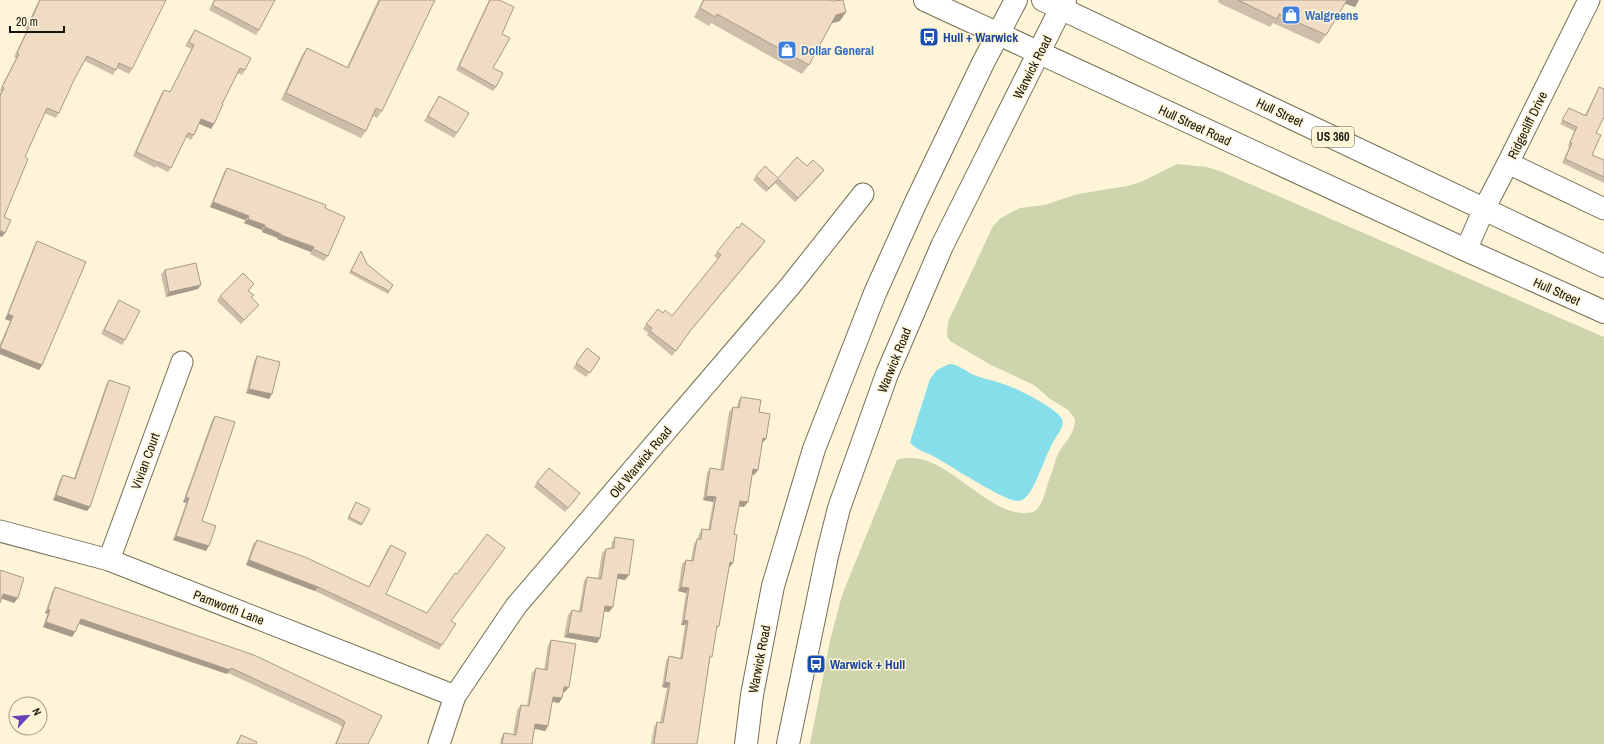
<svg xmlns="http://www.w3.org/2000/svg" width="1604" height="744" font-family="'Archivo Narrow',sans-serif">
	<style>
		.green { fill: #ced4ac }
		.water { fill: #86deeb }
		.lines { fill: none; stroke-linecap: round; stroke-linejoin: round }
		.minor-casing { stroke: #756e55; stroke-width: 23 }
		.major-casing { stroke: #756e55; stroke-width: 24 }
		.minor { stroke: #fff; stroke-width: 21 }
		.major { stroke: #fff; stroke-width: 22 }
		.wall { fill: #cebda9 }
		.shaded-wall { fill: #a89a8a }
		.building { fill: #f0dcc5; stroke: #a89a8a }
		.labels { text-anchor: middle; stroke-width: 3; stroke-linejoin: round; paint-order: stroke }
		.shield { fill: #fef5d9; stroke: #5c5848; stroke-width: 1 }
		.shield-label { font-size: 12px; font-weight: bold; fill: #17140a }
		.shop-label { font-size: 13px; font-weight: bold; fill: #366cbe; stroke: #fef5d9; text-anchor: start }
		.transit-label { font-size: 13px; font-weight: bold; fill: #164399; stroke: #fef5d9; text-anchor: start }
		.street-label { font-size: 13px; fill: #17140a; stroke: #fef5d9 }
	</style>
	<rect width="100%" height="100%" fill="#fef5d9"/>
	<!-- green -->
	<path class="green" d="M1177 164 1207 167 1220 171 1604 337V744H810L830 641 842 595 897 460C940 445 982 512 1023 513 1027 513 1031 513 1035 511 1045 503 1046 485 1051 475 1054 467 1055 459 1059 452 1066 441 1075 433 1075 419L1068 410 1050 399 1034 385 991 365 950 341 947 336 948 322 993 226 1001 218 1020 208 1044 205 1078 194 1127 186 1141 182Z"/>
	<!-- water -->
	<path class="water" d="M949 364C959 364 965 371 974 375 983 379 993 380 1003 384 1015 387 1057 408 1062 419 1066 426 1054 439 1051 446 1044 460 1037 483 1028 495 1025 498 1022 501 1018 501 1006 501 973 479 961 473 953 468 944 462 935 457 927 452 915 450 910 442L930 379 937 370Z"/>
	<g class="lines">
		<!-- minor casing -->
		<g class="minor-casing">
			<g id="minor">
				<polyline points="1508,163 1604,209"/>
				<polyline points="1466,250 1484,209 1508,163 1589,0"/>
				<polyline points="0,531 109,560 455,696"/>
				<polyline points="109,560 182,362"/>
				<polyline points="439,744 455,696 516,606 791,285 863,194"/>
			</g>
		</g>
		<!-- major casing -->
		<g class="major-casing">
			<g id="major">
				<polyline points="925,0 1466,250 1604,312"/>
				<polyline points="1043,0 1604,266"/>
				<polyline points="746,744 752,695 773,586 814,449 875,293 916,202 983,63 1016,0"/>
				<polyline points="788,744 827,556 839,508 887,374 942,246 1065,0"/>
			</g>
		</g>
		<!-- minor -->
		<use href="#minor" class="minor"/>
		<!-- major -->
		<use href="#major" class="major"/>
	</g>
	<!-- wall -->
	<g class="wall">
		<polygon points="39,0 166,0 132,69 129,74 117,68 113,75 85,61 74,80 59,113 56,118 44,113 25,157 4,217 5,233 2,237 0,236 0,93 1,92 0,90 16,58 14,57 27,30 25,29"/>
		<polygon points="214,0 275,0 259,30 256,35 209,10"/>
		<polygon points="378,0 435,0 382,111 377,118 373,116 366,131 361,138 281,100 302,55 307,48 347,67"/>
		<polygon points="489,0 499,0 502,34 493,68 496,87 493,91 456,70"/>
		<polygon points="703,0 831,0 840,21 831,23 809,65 802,74 711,23 709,26 694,17"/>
		<polygon points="1218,0 1359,0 1355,7 1345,4 1326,35 1319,44 1273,23 1270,27 1219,3"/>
		<polygon points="195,30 245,70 242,75 237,73 222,104 211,129 199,124 194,135 191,140 186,137 171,168 168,172 156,166 155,168 133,156 161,94 164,90 170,92 191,49 185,46 192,34"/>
		<polygon points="1599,87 1596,133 1592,155 1604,160 1604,183 1562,163 1569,147 1568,146 1574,131 1560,124 1569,108 1585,115"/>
		<polygon points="439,96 457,133 454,138 424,121"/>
		<polygon points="807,166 824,170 821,174 795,202 775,183 766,192 753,180 756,176 778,178"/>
		<polygon points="227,168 325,208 328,256 324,261 310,254 311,252 277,239 278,238 262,232 262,230 244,223 245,220 210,207 224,172"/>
		<polygon points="37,241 42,365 39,370 0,354 0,344 10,321 5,319 34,246"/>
		<polygon points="762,246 687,335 672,356 647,335 648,333 643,329 646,324 663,313 672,316 718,259 714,256 717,252"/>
		<polygon points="361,251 367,264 393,285 388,294 349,273"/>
		<polygon points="165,270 198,289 166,297 161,274"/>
		<polygon points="249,291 255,309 241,324 217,301 220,296"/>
		<polygon points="119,300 125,340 122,345 101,334 116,305"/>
		<polygon points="587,348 600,358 586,377 573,368"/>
		<polygon points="257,356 272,394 269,399 246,393 254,361"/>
		<polygon points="109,380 90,507 87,511 53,500 60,479 63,475 74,478 106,385"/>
		<polygon points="741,397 759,412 766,439 762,443 758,470 754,475 752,474 744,507 739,506 734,534 730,567 729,567 719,626 716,630 710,659 697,744 651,744 654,727 657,722 660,722 667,688 662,687 666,661 669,656 680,658 685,625 681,625 686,593 678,591 682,564 686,560 691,561 694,544 697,539 698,539 699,534 702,529 708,530 713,502 703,500 707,473 710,468 720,470 729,412 733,407 737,408 738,402"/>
		<polygon points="215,416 202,521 206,551 173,540 186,503 183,502 212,420"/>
		<polygon points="537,482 577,498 565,512 534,487"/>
		<polygon points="356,502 362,524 361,526 347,519"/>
		<polygon points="615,537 625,580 617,579 609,612 604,611 600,638 597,643 564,637 568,615 572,610 579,611 584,581 587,577 598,578 602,553 606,549 611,548 612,542"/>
		<polygon points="257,540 369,587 387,550 391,545 386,594 427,613 452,621 442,645 439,650 315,591 246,565 253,544"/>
		<polygon points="55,587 382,716 368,744 335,744 342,727 338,724 228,673 227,674 79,624 75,632 72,637 43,627 47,614 45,613 52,592"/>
		<polygon points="551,640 565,692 563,692 562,698 559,703 552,702 548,726 545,731 535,729 532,744 500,744 501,738 504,733 513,735 517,710 521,705 527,706 532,673 536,668 544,670 548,645"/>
		<polygon points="241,735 256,744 236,744"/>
	</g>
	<!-- shaded-wall -->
	<g class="shaded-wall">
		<polygon points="1346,0 1359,0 1355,7 1344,3"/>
		<polygon points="846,12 840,21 830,24 836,15"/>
		<polygon points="201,119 214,124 211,129 198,123"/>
		<polygon points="824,170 821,174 795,202 798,198"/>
		<polygon points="778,179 775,183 766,192 769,188"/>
		<polygon points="213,202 249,216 245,220 210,207"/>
		<polygon points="248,219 265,225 262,230 244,223"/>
		<polygon points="265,227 281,234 278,238 262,232"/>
		<polygon points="1,231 5,233 2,237 0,236 0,232"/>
		<polygon points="281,235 314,247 311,252 277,239"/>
		<polygon points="765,241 687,335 672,356 690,331"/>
		<polygon points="201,285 198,289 166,297 169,292"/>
		<polygon points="8,314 13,316 10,321 5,319"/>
		<polygon points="0,348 42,365 39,370 0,354"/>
		<polygon points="249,389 272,394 269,399 246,393"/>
		<polygon points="763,438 766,439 762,443 760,443"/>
		<polygon points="753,469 758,470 754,475 750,474"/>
		<polygon points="56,495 90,507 87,511 53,500"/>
		<polygon points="706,496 716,497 713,502 703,500"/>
		<polygon points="186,497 189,498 186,503 183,502"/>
		<polygon points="740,501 748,502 744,507 736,506"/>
		<polygon points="176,536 209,546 206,551 173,540"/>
		<polygon points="249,560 318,587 315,591 246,565"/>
		<polygon points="730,562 733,563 730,567 727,567"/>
		<polygon points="618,574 629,575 625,580 615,578"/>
		<polygon points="681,587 689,588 686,593 678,591"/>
		<polygon points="3,594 18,598 14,603 0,598"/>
		<polygon points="605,606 613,607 609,612 602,611"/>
		<polygon points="48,609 50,610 47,614 45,613"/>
		<polygon points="81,619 230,670 227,674 77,623"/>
		<polygon points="684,620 688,621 685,625 681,625"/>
		<polygon points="46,622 75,632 72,637 43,627"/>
		<polygon points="568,633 600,638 597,643 564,637"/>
		<polygon points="665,682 670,683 667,688 662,687"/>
		<polygon points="564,687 569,687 565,692 561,691"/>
		<polygon points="553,697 562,698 559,703 550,701"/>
		<polygon points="535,724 548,726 545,731 532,728"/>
	</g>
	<!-- building -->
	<g class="building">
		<polygon points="40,0 166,0 132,69 119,63 116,70 87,56 74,80 59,113 47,108 25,157 28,159 4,217 11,220 5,233 1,231 0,234 0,96 4,88 2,87 19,54 17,53 30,25 29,25"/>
		<polygon points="215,0 275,0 259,30 212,5"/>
		<polygon points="380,0 435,0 382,111 376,108 366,131 286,93 307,48 348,68"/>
		<polygon points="490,0 499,0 514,7 502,34 510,38 493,68 503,73 496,87 459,66"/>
		<polygon points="704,0 831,0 832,1 843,0 846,12 836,15 809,65 717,14 715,17 700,8"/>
		<polygon points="1238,0 1347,0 1326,35 1279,14 1277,19"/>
		<polygon points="195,30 251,58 245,70 240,68 222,104 223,104 214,124 201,119 194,135 188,133 171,168 159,162 159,163 136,152 164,90 170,92 194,45 189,42"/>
		<polygon points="1599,87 1604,89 1604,117 1596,133 1601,135 1592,155 1604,160 1604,177 1565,159 1572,143 1570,142 1577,127 1562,120 1569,108 1586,116"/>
		<polygon points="439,96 469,113 457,133 428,116"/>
		<polygon points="797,157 807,166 813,160 824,170 798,198 778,179 769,188 756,176 765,166 778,178"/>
		<polygon points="227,168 326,205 325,208 345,217 328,256 313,249 314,247 281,235 281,234 265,227 265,225 248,219 249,216 213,202"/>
		<polygon points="742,223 765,241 690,331 676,351 650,331 652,328 646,324 658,309 663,313 665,310 672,316 721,255 717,252 737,227 739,228"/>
		<polygon points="37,241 86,262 42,365 0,348 13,316 8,314"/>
		<polygon points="361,251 367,264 393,285 389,291 351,271"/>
		<polygon points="196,263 201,285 169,292 165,270"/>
		<polygon points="243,273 254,284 248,291 254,295 251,297 259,305 244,320 220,296"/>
		<polygon points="119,300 140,311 125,340 104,330"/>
		<polygon points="587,348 600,358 590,373 576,363"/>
		<polygon points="257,356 280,362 272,394 249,389"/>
		<polygon points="109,380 130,387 90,507 56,495 63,475 75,479"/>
		<polygon points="741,397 761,400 759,412 770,414 766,439 763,438 758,470 753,469 748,502 740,501 734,534 737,535 733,563 730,562 719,626 717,626 712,657 710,656 697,744 654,744 657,722 663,723 670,683 665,682 669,656 682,659 688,621 684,620 689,588 681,587 686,560 693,561 697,539 701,539 702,529 710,530 716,497 706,496 710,468 723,470 733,407 739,408"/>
		<polygon points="215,416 235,422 202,521 216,526 209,546 176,536 189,498 186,497"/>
		<polygon points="549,468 580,493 568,508 537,482"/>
		<polygon points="356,502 370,509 362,524 349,517"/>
		<polygon points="487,534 505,548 451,621 456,624 442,645 318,587 249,560 257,540 305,557 369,587 391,545 406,553 386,594 427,613 455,573 457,574"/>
		<polygon points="615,537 634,540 629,575 618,574 613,607 605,606 600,638 568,633 572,610 581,612 587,577 601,579 606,549 614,548"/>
		<polygon points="0,570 24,578 18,598 3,594 0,603"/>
		<polygon points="55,587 254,655 382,716 368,744 336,744 345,722 341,719 231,668 230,670 81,619 75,632 46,622 50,610 48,609"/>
		<polygon points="551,640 576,644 569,687 564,687 562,698 553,697 548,726 535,724 532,744 502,744 504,733 516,735 521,705 529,706 536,668 547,670"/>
		<polygon points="241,735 257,742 256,744 237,744"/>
	</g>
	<!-- icons -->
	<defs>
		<g id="shop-square" transform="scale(1)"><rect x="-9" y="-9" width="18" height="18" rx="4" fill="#3f7fe0" stroke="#fef5d9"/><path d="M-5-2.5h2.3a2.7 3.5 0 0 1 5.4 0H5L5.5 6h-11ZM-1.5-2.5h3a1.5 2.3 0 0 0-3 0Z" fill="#fff"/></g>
		<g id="bus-square" transform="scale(1)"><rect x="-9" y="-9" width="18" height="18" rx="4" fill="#1a4fb4" stroke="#fef5d9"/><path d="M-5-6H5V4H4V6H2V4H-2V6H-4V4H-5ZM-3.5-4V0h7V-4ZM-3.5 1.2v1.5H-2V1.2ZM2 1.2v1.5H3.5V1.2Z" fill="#fff"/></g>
	</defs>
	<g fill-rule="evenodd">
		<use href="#shop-square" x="1291" y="15"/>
		<use href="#bus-square" x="929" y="37"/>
		<use href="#shop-square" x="787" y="50"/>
		<use href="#bus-square" x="816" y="664"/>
	</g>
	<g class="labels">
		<!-- shield labels -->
		<rect class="shield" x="1312" y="127" width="42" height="20" rx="3"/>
		<g class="shield-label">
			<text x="1333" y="141">US 360</text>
		</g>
		<!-- shop labels -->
		<g class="shop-label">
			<text x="1305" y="20">Walgreens</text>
			<text x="801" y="55">Dollar General</text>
		</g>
		<!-- transit labels -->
		<g class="transit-label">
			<text x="943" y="42">Hull + Warwick</text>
			<text x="830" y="669">Warwick + Hull</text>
		</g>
		<!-- street labels -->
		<g class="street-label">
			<text transform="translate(1032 67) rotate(-63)" y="5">Warwick Road</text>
			<text transform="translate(1280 112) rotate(25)" y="5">Hull Street</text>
			<text transform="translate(1195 125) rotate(25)" y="5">Hull Street Road</text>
			<text transform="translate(1527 125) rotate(-64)" y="5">Ridgecliff Drive</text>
			<text transform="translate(1557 291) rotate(24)" y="5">Hull Street</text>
			<text transform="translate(894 360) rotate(-68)" y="5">Warwick Road</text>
			<text transform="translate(145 461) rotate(-70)" y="5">Vivian Court</text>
			<text transform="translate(640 462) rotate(-50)" y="5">Old Warwick Road</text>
			<text transform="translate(229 607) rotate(21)" y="5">Pamworth Lane</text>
			<text transform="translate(759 659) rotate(-79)" y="5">Warwick Road</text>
		</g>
	</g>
	<!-- north arrow -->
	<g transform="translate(28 716) rotate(64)"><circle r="19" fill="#fef5d9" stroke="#a29b86"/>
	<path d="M0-3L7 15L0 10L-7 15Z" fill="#6940b8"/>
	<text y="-6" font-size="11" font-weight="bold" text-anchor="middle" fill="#17140a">N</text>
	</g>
	<!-- scale -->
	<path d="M10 26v6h54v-6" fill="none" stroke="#17140a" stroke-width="2"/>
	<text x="16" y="26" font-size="12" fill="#17140a" stroke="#fef5d9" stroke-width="3" paint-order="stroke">20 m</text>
</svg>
